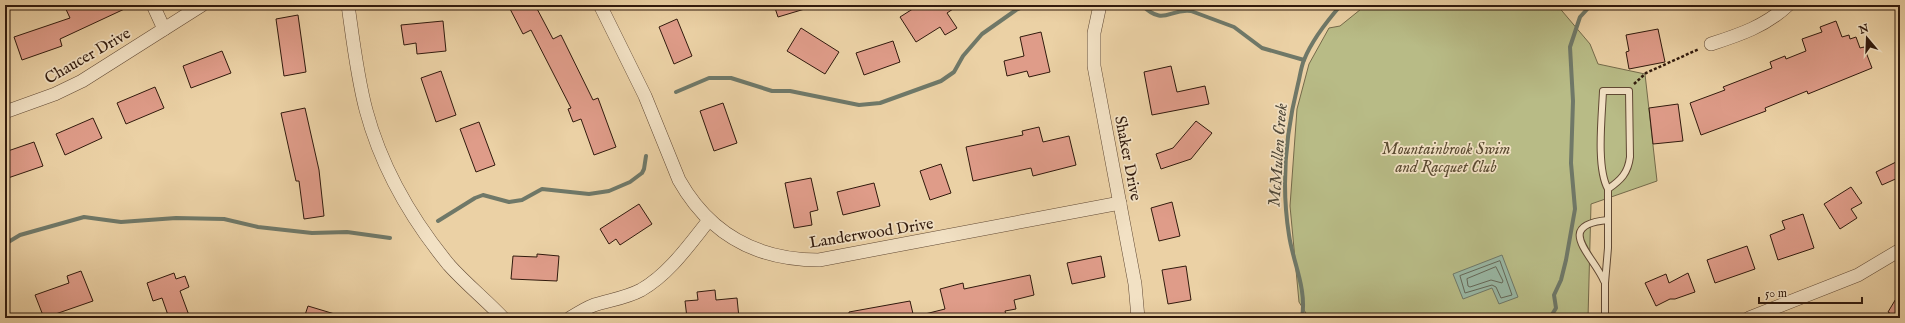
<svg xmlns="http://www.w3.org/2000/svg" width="1905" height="323" font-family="'IM FELL English',serif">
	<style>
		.green { fill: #b8bb86; stroke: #746a4a }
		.water { fill: #99b7a4; stroke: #6f7868 }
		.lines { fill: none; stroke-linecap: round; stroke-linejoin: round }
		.shore { stroke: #656858; stroke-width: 1 }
		.stream { stroke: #6f7868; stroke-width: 4 }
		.building { fill: #df9c89; stroke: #311a0d }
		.lane-casing { stroke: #604833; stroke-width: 8 }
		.street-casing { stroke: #604833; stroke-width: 14 }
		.path { stroke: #311a0d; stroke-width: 2.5; stroke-dasharray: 3 2; stroke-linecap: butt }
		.lane { stroke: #f2e1c4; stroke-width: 6 }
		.street { stroke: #f2e1c4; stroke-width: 13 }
		.labels { text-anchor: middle; stroke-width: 3.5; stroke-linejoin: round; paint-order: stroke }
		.street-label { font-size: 16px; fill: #311a0d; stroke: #f2e1c4 }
		.park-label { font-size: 16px; font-style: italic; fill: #5a4a31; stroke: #f2e1c4 }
		.water-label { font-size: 17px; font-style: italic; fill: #50493a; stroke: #f2e1c4 }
	</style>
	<rect width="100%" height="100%" fill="#ebd1a5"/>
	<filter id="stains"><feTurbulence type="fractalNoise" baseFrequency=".005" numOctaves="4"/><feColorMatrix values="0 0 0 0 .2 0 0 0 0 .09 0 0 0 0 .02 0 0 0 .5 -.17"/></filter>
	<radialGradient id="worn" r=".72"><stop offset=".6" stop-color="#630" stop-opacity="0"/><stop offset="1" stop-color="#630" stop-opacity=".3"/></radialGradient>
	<!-- green -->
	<polygon class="green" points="1366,5 1557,5 1590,44 1598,64 1645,74 1657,181 1591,204 1588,318 1309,318 1299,302 1290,206 1297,109 1309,64 1329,28 1340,26"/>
	<!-- water -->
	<polygon class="water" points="1502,255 1518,297 1499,304 1492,288 1463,299 1453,274"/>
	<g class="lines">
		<!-- shore -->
		<g class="shore">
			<polygon points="1500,261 1512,295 1501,298 1496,287 1492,285 1465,293 1460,276"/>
			<polygon points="1496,267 1503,281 1502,283 1491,280 1470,287 1468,286 1467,279"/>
		</g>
		<!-- stream -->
		<g class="stream">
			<path d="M1142 5C1164 27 1169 8 1191 11L1234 27 1262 48 1304 60"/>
			<polyline points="676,92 709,78 731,78 772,91 790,91 859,105 880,103 941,81 954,72 963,56 982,34 1016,10 1027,5"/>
			<polyline points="438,221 475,198 483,195 509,202 522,200 542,189 589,194 609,191 630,182 642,173 644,169 646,156"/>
			<polyline points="5,244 20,235 84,217 121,222 176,218 224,219 258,227 312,233 347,232 390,238"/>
			<path d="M1302 318C1307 288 1293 263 1289 235 1281 185 1286 132 1298 84 1300 76 1301 67 1304 60 1312 40 1327 21 1341 5"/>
			<polyline points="1550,318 1556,308 1554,295 1561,280 1566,260 1575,209 1571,163 1573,101 1570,47 1580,17 1591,5"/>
		</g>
	</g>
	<!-- building -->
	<g class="building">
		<polygon points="64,5 133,5 60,39 62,46 22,60 14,37 70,18"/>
		<polygon points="508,5 535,5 553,39 561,35 593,100 598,98 616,147 594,155 581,119 573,122 568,109 571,108 531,30 523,34"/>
		<polygon points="774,5 807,5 808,8 778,17"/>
		<polygon points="919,5 959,5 947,13 957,28 945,35 940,27 916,42 900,17"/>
		<polygon points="298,15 306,72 284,76 276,19"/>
		<polygon points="677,19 692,56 674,64 659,27"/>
		<polygon points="443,21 446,51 417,54 416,43 404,45 401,25"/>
		<polygon points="1836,21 1842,37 1849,35 1850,39 1856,37 1860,48 1864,47 1872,68 1808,94 1807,91 1765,108 1766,111 1701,135 1690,103 1725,90 1723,87 1772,68 1770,62 1785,56 1786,59 1806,51 1802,39 1822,32 1820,27"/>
		<polygon points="801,28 839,52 825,74 787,51"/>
		<polygon points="1658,29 1665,62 1629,69 1626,52 1629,51 1626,35"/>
		<polygon points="1041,32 1050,72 1029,77 1027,71 1007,76 1004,61 1024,56 1020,37"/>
		<polygon points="893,41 900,62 864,75 856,53"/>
		<polygon points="222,51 231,73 191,88 183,66"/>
		<polygon points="1171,66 1177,92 1205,86 1209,104 1152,115 1144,72"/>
		<polygon points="441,71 456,115 436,122 421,78"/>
		<polygon points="155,87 164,108 126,124 117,103"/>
		<polygon points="723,103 737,143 714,151 700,111"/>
		<polygon points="1678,104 1683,141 1653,144 1649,108"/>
		<polygon points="305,108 319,170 324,216 304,219 299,181 296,181 281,113"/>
		<polygon points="93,118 102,138 65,155 56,134"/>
		<polygon points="1196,121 1212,133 1191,159 1161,169 1156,154 1173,148"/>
		<polygon points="479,122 495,165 476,172 460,129"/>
		<polygon points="1039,127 1043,142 1069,136 1076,165 1033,176 1031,168 973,181 966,147 1023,135 1022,131"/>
		<polygon points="34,142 43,166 5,179 5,152"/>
		<polygon points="1900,160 1900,177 1882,185 1876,172"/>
		<polygon points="941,164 951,193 930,200 920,171"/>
		<polygon points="811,178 818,210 810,212 812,225 794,228 785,183"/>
		<polygon points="874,183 880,206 843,215 837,192"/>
		<polygon points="1851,187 1862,203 1851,209 1857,218 1840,229 1824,204"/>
		<polygon points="1172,202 1180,236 1159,241 1151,208"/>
		<polygon points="639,204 652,224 620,245 616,239 609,244 600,229"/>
		<polygon points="1803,214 1814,248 1778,260 1770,235 1785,229 1782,221"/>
		<polygon points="1747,246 1755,269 1715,283 1707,260"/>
		<polygon points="537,254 559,256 557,281 511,279 513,256 537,257"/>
		<polygon points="1101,256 1105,277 1072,284 1067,263"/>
		<polygon points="1186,266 1191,300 1168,304 1162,270"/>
		<polygon points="81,271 93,301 44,318 35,295 69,283 67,276"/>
		<polygon points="174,273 176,279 185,276 189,287 180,291 190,318 169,318 162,298 153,301 147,283"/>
		<polygon points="1688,273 1695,292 1675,299 1670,299 1656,306 1645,283 1666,274 1669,283"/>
		<polygon points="1030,275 1034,295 1014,300 1016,309 1005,311 1007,318 926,318 925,314 945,309 940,289 963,283 964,289"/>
		<polygon points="715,290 716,300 737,298 739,318 687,318 685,301 698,300 697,292"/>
		<polygon points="1900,292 1900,318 1898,318 1888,312"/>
		<polygon points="910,301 914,318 849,318 849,312"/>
		<polygon points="308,306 338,315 338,318 304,318"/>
	</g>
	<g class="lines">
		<!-- lane casing -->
		<g class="lane-casing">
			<g id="lane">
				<path d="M1604 281C1593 255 1553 225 1608 220"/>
				<path d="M1605 318V283L1608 248V189C1596 168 1602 116 1603 91H1629L1630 157C1628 173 1621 180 1608 189"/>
			</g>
		</g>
		<!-- street casing -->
		<g class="street-casing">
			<g id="street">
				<polyline points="153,5 164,29"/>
				<path d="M348 5C353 40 357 76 366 110 381 166 412 220 449 265 466 284 486 300 503 318"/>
				<path d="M600 5 645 96 679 180C710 235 757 260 819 260L1120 203"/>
				<polyline points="1100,5 1094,33 1094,66 1135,284 1138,318"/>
				<path d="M1711 44C1739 35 1766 26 1788 5"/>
				<polyline points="5,112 55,94 82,81 202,5"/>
				<path d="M570 318C578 313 586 308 594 305 610 300 626 298 641 290 669 274 689 245 709 220"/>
				<polyline points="1749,318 1858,275 1900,250"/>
			</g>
		</g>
		<!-- path -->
		<polyline class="path" points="1634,84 1646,73 1699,49"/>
		<!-- lane -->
		<use href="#lane" class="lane"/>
		<!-- street -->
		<use href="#street" class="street"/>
	</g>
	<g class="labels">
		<!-- street labels -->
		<g class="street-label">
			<text transform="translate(87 55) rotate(-30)" y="6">Chaucer Drive</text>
			<text transform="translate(1129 158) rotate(79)" y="6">Shaker Drive</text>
			<text transform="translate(871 232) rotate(-9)" y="6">Landerwood Drive</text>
		</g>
		<!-- park labels -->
		<g class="park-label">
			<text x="1446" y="154">Mountainbrook Swim<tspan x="1446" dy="18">and Racquet Club</tspan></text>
		</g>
		<!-- water labels -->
		<g class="water-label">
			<text transform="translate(1277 155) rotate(-86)" y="6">McMullen Creek</text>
		</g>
	</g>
	<!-- margin -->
	<rect width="1905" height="323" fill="none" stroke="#ebd1a5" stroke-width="20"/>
	<rect x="6" y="6" width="1893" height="311" fill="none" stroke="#311a0d" stroke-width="2"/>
	<rect x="10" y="10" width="1885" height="303" fill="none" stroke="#311a0d"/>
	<!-- north arrow -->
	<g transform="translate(1867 38) rotate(341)" stroke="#f2e1c4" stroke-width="3" paint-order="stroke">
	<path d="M0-3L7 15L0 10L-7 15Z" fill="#311a0d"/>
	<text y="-6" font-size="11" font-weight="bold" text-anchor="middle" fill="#311a0d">N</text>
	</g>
	<!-- scale -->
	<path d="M1759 297v6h103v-6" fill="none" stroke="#311a0d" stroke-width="2"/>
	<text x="1765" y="297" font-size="12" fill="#311a0d" stroke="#f2e1c4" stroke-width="3" paint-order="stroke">50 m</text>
	<rect width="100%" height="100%" filter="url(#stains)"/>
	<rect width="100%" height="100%" fill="url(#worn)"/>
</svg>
